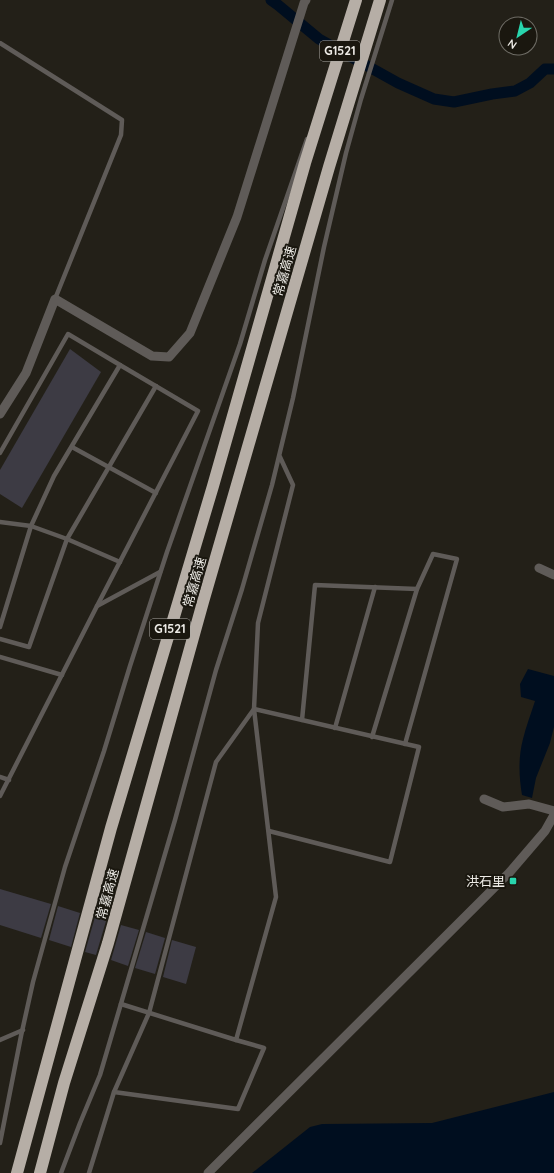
<svg xmlns="http://www.w3.org/2000/svg" width="554" height="1173" font-family="Quicksand,'Noto Sans SC',sans-serif">
	<style>
		.water { fill: #000e1f }
		.lines { fill: none; stroke-linecap: round; stroke-linejoin: round }
		.canal { stroke: #000e1f; stroke-width: 11 }
		.building { fill: #3d3b44 }
		.lane { stroke: #5f5b58; stroke-width: 4.5 }
		.street { stroke: #5f5b58; stroke-width: 9 }
		.highway { stroke: #b6aea6; stroke-width: 12 }
		.poi-dot { fill: #28d5ad; stroke: #1a170f; stroke-width: 1.5 }
		.labels { text-anchor: middle; stroke-width: 4; stroke-linejoin: round; paint-order: stroke }
		.shield { fill: #1a170f; stroke: #aeaba6; stroke-width: 1 }
		.shield-label { font-size: 12px; font-weight: bold; fill: #edebe6 }
		.street-label { font-size: 13px; fill: #edebe6; stroke: #1a170f }
		.poi-label { font-size: 13px; fill: #edebe6; stroke: #1a170f; text-anchor: end }
	</style>
	<rect width="100%" height="100%" fill="#232018"/>
	<!-- water -->
	<g class="water">
		<path d="M528 669 554 676V727L550 743 536 778 532 798 522 795C519 777 518 758 523 739 526 726 531 714 535 701L521 697 520 684Z"/>
		<polygon points="554,1092 554,1173 252,1173 310,1127 322,1124 432,1123"/>
	</g>
	<g class="lines">
		<!-- canal -->
		<polyline class="canal" points="271,0 278,5 319,39 398,83 434,99 454,102 492,94 515,91 530,83 545,69 554,69"/>
	</g>
	<!-- building -->
	<g class="building">
		<polygon points="70,349 101,372 22,508 0,494 0,470"/>
		<polygon points="0,889 51,904 41,938 0,925"/>
		<polygon points="58,906 80,913 71,947 49,940"/>
		<polygon points="95,917 106,921 96,955 85,952"/>
		<polygon points="121,925 139,930 128,966 111,960"/>
		<polygon points="146,932 165,938 155,974 135,968"/>
		<polygon points="172,940 196,947 186,984 163,977"/>
	</g>
	<g class="lines">
		<!-- lane -->
		<g class="lane">
			<polyline points="0,43 122,120 121,135 55,299"/>
			<polyline points="72,447 156,493"/>
			<polyline points="0,453 68,334 120,365"/>
			<polyline points="0,522 31,526 67,539 120,562"/>
			<polyline points="0,627 31,526 54,476 120,365 198,411 97,606"/>
			<polyline points="0,639 29,647 67,539 156,386"/>
			<polyline points="0,657 62,675"/>
			<polyline points="302,720 315,585 417,589 433,554 457,559 405,744"/>
			<polyline points="335,728 375,587"/>
			<polyline points="372,737 417,589"/>
			<polyline points="0,777 9,780"/>
			<polyline points="0,796 97,606 160,572"/>
			<polyline points="121,1004 236,1040 276,897 254,709 258,623 293,485 280,457"/>
			<polyline points="0,1040 23,1030"/>
			<polyline points="114,1092 238,1109 264,1048 236,1040"/>
			<polyline points="0,1143 21,1036 33,982 65,867 104,751 130,666 167,552 240,344 265,260 307,139"/>
			<polyline points="61,1173 80,1123 100,1075 175,820 216,670 242,589 272,485 293,398 324,247 346,153 361,99 392,0"/>
			<polyline points="89,1173 114,1092 149,1013 216,762 254,709 419,747 390,862 269,831"/>
		</g>
		<!-- street -->
		<g class="street">
			<polyline points="0,414 26,373 55,299 152,356 169,357 190,333 237,217 304,3 306,0"/>
			<polyline points="539,568 554,575"/>
			<polyline points="484,799 503,807 529,804 554,811"/>
			<polyline points="208,1173 509,873 545,831 554,815"/>
		</g>
		<!-- highway -->
		<g class="highway">
			<polyline points="17,1173 111,828 213,486 305,163 356,0"/>
			<polyline points="40,1173 64,1083 108,943 203,602 329,167 380,0"/>
		</g>
	</g>
	<!-- markers -->
	<rect class="poi-dot" x="509" y="877" width="8" height="8" rx="2"/>
	<g class="labels">
		<!-- shield labels -->
		<g class="shield">
			<rect x="320" y="41" width="40" height="20" rx="3"/>
			<rect x="150" y="619" width="40" height="20" rx="3"/>
		</g>
		<g class="shield-label">
			<text x="340" y="55">G1521</text>
			<text x="170" y="633">G1521</text>
		</g>
		<!-- street labels -->
		<g class="street-label">
			<text transform="translate(284 271) rotate(-74)" y="5">常嘉高速</text>
			<text transform="translate(194 582) rotate(-74)" y="5">常嘉高速</text>
			<text transform="translate(107 894) rotate(-75)" y="5">常嘉高速</text>
		</g>
		<!-- poi labels -->
		<g class="poi-label">
			<text x="505" y="886">洪石里</text>
		</g>
	</g>
	<!-- north arrow -->
	<g transform="translate(518 36) rotate(215)"><circle r="19" fill="#1a170f" stroke="#6e6c65"/>
	<path d="M0-3L7 15L0 10L-7 15Z" fill="#28d5ad"/>
	<text y="-6" font-size="11" font-weight="bold" text-anchor="middle" fill="#edebe6">N</text>
	</g>
</svg>
